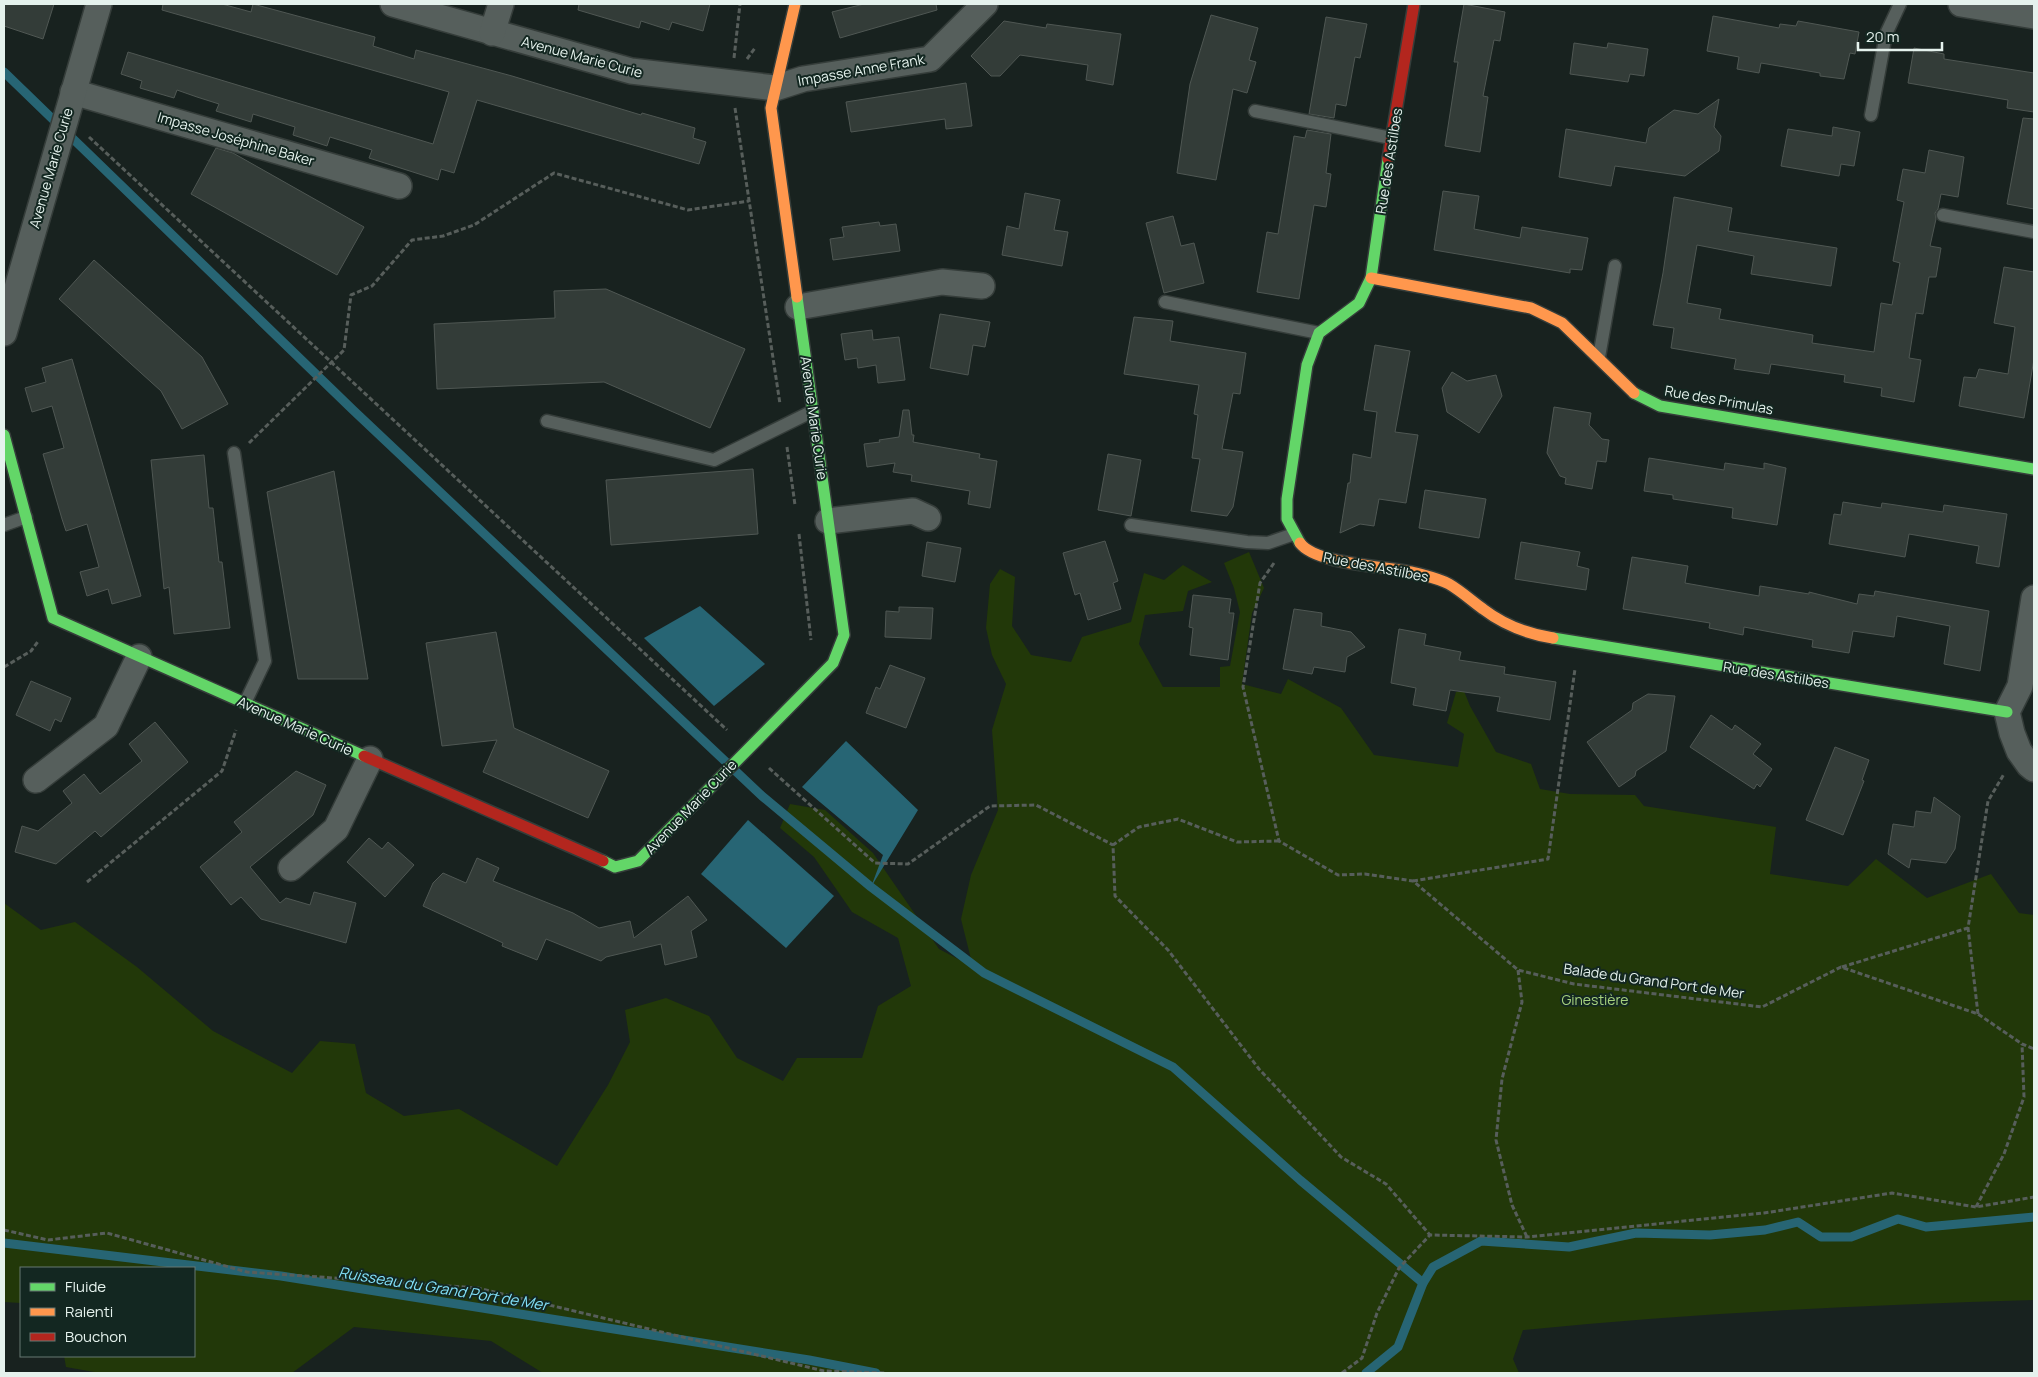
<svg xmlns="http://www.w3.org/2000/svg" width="2038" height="1377" font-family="Manrope,sans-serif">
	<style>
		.green { fill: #223809 }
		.water { fill: #276574 }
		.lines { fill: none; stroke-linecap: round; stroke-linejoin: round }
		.stream { stroke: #276574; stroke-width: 9 }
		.building { fill: #333c38; stroke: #4f5753 }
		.lane-casing { stroke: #353d3a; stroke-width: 15 }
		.street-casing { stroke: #353d3a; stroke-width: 28 }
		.fast-casing { stroke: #353d3a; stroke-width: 14 }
		.slow-casing { stroke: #353d3a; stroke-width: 14 }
		.jam-casing { stroke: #353d3a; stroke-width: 14 }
		.path { stroke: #575e5b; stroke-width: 3; stroke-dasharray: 5 2.5; stroke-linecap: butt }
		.lane { stroke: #565f5c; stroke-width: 12 }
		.street { stroke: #565f5c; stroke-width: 25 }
		.fast { stroke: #63d668; stroke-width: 11 }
		.slow { stroke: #ff974d; stroke-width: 11 }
		.jam { stroke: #b3261e; stroke-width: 11 }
		.labels { text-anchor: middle; stroke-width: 4; stroke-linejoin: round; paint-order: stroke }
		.street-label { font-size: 14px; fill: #e5f2ed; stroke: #132721 }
		.park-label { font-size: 14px; fill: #a6d17e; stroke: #132721 }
		.water-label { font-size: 15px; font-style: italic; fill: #82e0f9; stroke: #132721 }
	</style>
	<rect width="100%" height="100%" fill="#18221f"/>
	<!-- green -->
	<path class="green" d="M1249 552 1264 588 1252 613 1242 684 1281 694 1288 679 1341 708 1374 755 1458 767 1464 734 1447 723 1456 692 1464 691 1470 706 1496 752 1531 764 1540 789 1570 794 1635 795 1644 806 1776 827 1770 874 1848 886 1876 859 1927 898 1991 874 2019 913 2034 915V1300C1863 1305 1693 1313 1523 1330L1513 1359 1519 1373H543L491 1341 354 1327 292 1373H100L66 1367 64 1356H194V1268H21V1303L4 1302V903L41 930 75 922 137 967 213 1031 292 1073 320 1041 355 1044 366 1093 404 1116 459 1109 557 1166 608 1085 630 1042 625 1010 666 998 709 1016 737 1058 783 1081 797 1058H862L878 1006 911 986 898 938 852 912 814 857 780 828 790 804 825 810 873 853 939 949 973 967 961 919 971 875 998 810 992 730 1006 684 992 655 986 628 990 584 1000 569 1015 577 1012 626 1031 655 1071 662 1082 637 1131 622 1144 573 1164 580 1183 565 1212 582 1188 591 1183 611 1145 615 1139 644 1163 687H1220V667L1230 666 1240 612 1234 588 1224 563Z"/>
	<!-- water -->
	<g class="water">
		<polygon points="700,606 765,664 714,706 644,638"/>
		<polygon points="846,741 918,810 871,887 883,855 802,787"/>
		<polygon points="748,820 834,896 786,948 701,874"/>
	</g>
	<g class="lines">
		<!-- stream -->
		<g class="stream">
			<polyline points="4,72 353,410 762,796 871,887 984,973 1173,1067 1300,1180 1423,1283"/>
			<polyline points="4,1243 281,1276 809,1360 876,1373"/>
			<polyline points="1366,1373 1398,1347 1423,1283 1433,1267 1481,1241 1569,1247 1636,1233 1710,1235 1765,1230 1798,1222 1821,1237 1851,1237 1898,1219 1926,1227 2034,1217"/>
		</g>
	</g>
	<!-- building -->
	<g class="building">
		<polygon points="4,4 54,4 43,39 4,26"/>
		<polygon points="163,4 222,4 251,12 253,4 375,37 373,46 414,59 416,50 512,76 641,115 642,113 695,128 693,138 706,142 699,164 477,100 454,173 441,169 438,180 369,158 372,150 330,137 327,146 293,135 295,127 253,114 251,122 216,111 219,104 197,97 177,90 174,98 140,88 142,81 121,74 128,52 433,144 449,92 162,10"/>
		<polygon points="579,4 710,4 703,31 672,22 669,30 641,21 639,28 578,10"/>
		<polygon points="864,4 936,4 937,10 840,38 832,12"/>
		<polygon points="1464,4 1505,12 1500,41 1494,40 1483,96 1488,97 1480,152 1445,146 1458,62 1454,62"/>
		<polygon points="1211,15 1258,28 1249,60 1256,62 1247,93 1233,89 1216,180 1177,173 1190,84"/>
		<polygon points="1713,16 1779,28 1780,24 1796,26 1798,21 1859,32 1855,54 1850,53 1844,79 1820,76 1820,73 1761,63 1759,73 1737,69 1739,57 1707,51"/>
		<polygon points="1326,17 1367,24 1360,58 1355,57 1346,106 1336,104 1334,118 1309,114"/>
		<polygon points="1004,21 1046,28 1047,24 1121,34 1113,85 1086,80 1088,65 1020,55 1000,76 991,76 971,56"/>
		<polygon points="1574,43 1607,48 1608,43 1648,49 1644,76 1630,74 1628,82 1570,74"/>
		<polygon points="1914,48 1944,54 1944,59 2034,73 2034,112 2007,108 2008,100 1908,83"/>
		<polygon points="966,83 972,126 946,129 945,119 851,132 846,102"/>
		<polygon points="1719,99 1714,127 1721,136 1719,151 1685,176 1615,166 1611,186 1559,177 1566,129 1646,143 1649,128 1674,110 1698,114"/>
		<polygon points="2023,118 2034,119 2034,209 2007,204"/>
		<polygon points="1833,127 1860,132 1854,166 1841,164 1839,176 1781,166 1788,129 1832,136"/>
		<polygon points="1307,130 1331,134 1326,173 1331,174 1326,207 1314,205 1299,299 1257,292 1267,232 1278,234 1294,136 1305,138"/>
		<polygon points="216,148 233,153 364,227 337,275 191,194"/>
		<polygon points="1929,150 1964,157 1958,197 1941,194 1938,209 1935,213 1936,219 1930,246 1941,248 1936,277 1929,277 1923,314 1916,313 1909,358 1921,360 1914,402 1881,396 1882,388 1844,382 1845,375 1771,364 1769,374 1734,369 1736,359 1671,348 1674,328 1653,325 1663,273 1674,197 1732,208 1728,231 1837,248 1831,286 1751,274 1754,256 1697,245 1687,303 1721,309 1719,319 1813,335 1812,343 1874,352 1881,303 1892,305 1900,263 1893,261 1904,202 1897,200 1903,169 1925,173"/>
		<polygon points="1443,191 1479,196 1474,229 1520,238 1522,227 1588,238 1582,270 1570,269 1570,273 1434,250"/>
		<polygon points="1025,193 1060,200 1054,230 1068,232 1062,266 1002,255 1007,226 1019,229"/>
		<polygon points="1173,216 1181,246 1194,243 1204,283 1164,293 1146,223"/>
		<polygon points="879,222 880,226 896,224 900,251 833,260 830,239 844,237 842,227"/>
		<polygon points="94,260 202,357 228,404 182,429 161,391 59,299"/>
		<polygon points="2004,267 2034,272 2034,359 2024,418 1959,406 1964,377 1976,378 1979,369 2008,374 2015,327 1994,323"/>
		<polygon points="606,289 745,349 710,428 604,382 437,389 434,324 555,318 554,291"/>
		<polygon points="940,314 990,322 985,347 973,345 968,375 930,368"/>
		<polygon points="1134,317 1173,321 1170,341 1246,353 1240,394 1233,393 1222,449 1243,452 1233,507 1227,516 1191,511 1200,459 1192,458 1198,415 1194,414 1199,385 1124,374"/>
		<polygon points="872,330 873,340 899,337 905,380 878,383 876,365 858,368 857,358 845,360 841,334"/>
		<polygon points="1375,345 1410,351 1395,432 1418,435 1406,503 1379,499 1374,526 1360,524 1340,533 1348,483 1350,483 1353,454 1371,458 1377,412 1364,410"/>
		<polygon points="72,359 141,596 112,604 108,589 87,596 80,572 99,567 87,524 66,531 62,519 43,454 64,448 52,406 32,412 25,388 46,382 42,368"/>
		<polygon points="1452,372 1467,381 1496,375 1502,396 1479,433 1447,412 1442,388"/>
		<polygon points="1554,407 1591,413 1589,425 1602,439 1609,440 1606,462 1597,461 1592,489 1565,484 1566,478 1560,476 1547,453"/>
		<polygon points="903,410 909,410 912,435 914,435 913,442 980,454 979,458 997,461 990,508 968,504 970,491 911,481 912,475 893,472 895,463 867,467 864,444 880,442 879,440 899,437"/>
		<polygon points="1108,454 1141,460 1131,516 1098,510"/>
		<polygon points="204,455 209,508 213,508 219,562 222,562 230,628 174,634 169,587 164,589 151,460"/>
		<polygon points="1649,458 1724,470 1725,463 1764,469 1764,463 1786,468 1777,525 1732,518 1733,508 1673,499 1673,495 1644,491"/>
		<polygon points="753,469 758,534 611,545 606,480"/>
		<polygon points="334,471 368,679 298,679 267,492"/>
		<polygon points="1425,490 1486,499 1479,538 1419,528"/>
		<polygon points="1843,502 1881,508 1882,503 1943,512 1944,505 2007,514 1999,567 1976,563 1979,546 1909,534 1905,557 1829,544 1834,514 1841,515"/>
		<polygon points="1105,541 1118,581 1113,583 1121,609 1088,620 1080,593 1075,595 1063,553"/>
		<polygon points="927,542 961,548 955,582 922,576"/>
		<polygon points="1521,542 1580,552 1577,566 1589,569 1586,590 1515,579"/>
		<polygon points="1632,557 1688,566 1685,583 1759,596 1760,586 1809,594 1809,592 1857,604 1859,594 1874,596 1875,591 1989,611 1980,671 1944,664 1950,626 1897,616 1894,637 1853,631 1849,653 1812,647 1813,640 1744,627 1743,635 1709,628 1710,623 1623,609"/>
		<polygon points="1193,595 1231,599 1229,613 1234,613 1228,660 1190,655 1193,628 1189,627"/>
		<polygon points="899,607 933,608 931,639 885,637 886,611 899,612"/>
		<polygon points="1294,609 1322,613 1321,626 1351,632 1365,647 1347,657 1345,672 1314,667 1312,674 1283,669"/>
		<polygon points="1399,629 1426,634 1424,645 1461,652 1459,660 1505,667 1504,674 1556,682 1550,720 1497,711 1500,697 1450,690 1446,711 1413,705 1416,688 1391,683"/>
		<polygon points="496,632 514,728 609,771 588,818 483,772 497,740 442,746 426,643"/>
		<polygon points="890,665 925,678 906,728 866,713 876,687 880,689"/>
		<polygon points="31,681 71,698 61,722 55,719 50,731 16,715"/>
		<polygon points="1648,694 1675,696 1666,751 1636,771 1635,776 1619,787 1587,742 1632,710 1633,703"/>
		<polygon points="1711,715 1732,730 1735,725 1761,744 1753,754 1772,769 1760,787 1757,784 1754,789 1690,747"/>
		<polygon points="155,722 188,762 101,837 95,831 56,864 15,852 22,826 38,831 72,803 63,791 84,774 100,794 142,761 129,744"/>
		<polygon points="1835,747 1869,760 1862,780 1864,781 1843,835 1806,820"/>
		<polygon points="296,771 326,785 313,815 250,867 280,903 286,898 310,905 314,892 356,903 346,943 261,919 241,897 231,905 200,867 242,832 234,822"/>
		<polygon points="1934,797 1960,816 1955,849 1946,863 1911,859 1909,868 1888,854 1893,824 1914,827 1916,811 1931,813"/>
		<polygon points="369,838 382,849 388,842 414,865 385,897 347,862"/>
		<polygon points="477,858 499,868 493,881 573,913 599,928 630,921 634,938 688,896 707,920 691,931 697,957 665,965 661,944 606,957 601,961 546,939 537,960 502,946 503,943 423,906 433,883 443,873 466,883"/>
	</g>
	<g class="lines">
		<!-- lane casing -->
		<g class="lane-casing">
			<g id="lane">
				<polyline points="1255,111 1391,138"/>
				<polyline points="1871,115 1886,34 1900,4"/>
				<polyline points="1943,215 2034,232"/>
				<polyline points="1165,302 1319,333"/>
				<polyline points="1599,357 1615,266"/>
				<polyline points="547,421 714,460 813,411"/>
				<polyline points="234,453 265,661 245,703"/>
				<polyline points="4,525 26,517"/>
				<polyline points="1131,525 1247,542 1268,543 1294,534"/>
			</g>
		</g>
		<!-- street casing -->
		<g class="street-casing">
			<g id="street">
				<polyline points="393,4 631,71 775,88 803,79 930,59 985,4"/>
				<polyline points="1961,4 2034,16"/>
				<polyline points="492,33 501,4"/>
				<polyline points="73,92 399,186"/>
				<polyline points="798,307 942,282 982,286"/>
				<polyline points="4,333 99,4"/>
				<polyline points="828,521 913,511 928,518"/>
				<polyline points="2034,598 2020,686 2007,712 2012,733 2019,751 2029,765 2034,769"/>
				<polyline points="36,780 106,726 139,657"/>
				<polyline points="291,868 336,829 370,759"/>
			</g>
		</g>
		<!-- fast casing -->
		<g class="fast-casing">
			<g id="fast">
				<polyline points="1634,393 1660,406 2034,469"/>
				<polyline points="4,435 53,618 364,756"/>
				<polyline points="1300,543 1287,519 1287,499 1307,365 1319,333 1359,303 1371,278 1388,159"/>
				<polyline points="1553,638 2007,712"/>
				<polyline points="603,861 615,867 638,861 833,663 844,635 797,297"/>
			</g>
		</g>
		<!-- slow casing -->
		<g class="slow-casing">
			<g id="slow">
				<polyline points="795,4 771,108 797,297"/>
				<polyline points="1371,278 1531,308 1562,323 1634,393"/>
				<path d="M1300 543C1316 565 1389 566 1416 573 1427 576 1440 579 1449 584 1461 591 1472 601 1483 609 1504 625 1528 634 1553 638"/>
			</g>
		</g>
		<!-- jam casing -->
		<g class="jam-casing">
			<g id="jam">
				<polyline points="1388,159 1414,4"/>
				<polyline points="364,756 603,861"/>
			</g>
		</g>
		<!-- path -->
		<g class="path">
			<polyline points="734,58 740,4"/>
			<polyline points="747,59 755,48"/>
			<polyline points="735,108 780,404"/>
			<polyline points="89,137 727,730"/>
			<polyline points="249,443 344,350 351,295 372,286 412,240 443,236 474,225 554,173 688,210 749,201"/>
			<polyline points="787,447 795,505"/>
			<polyline points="799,534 811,640"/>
			<polyline points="1274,563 1260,583 1243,687 1279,841 1338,875 1365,874 1413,881 1518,970 1574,984 1762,1007 1841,967 1978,1014 2022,1044 2034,1049"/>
			<polyline points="4,667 31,651 39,640"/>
			<polyline points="769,768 875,863 908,864 990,806 1036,805 1113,845"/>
			<polyline points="1279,841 1237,842 1178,819 1139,827 1113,845 1115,896 1168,950 1259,1069 1341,1157 1386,1184 1430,1235"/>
			<polyline points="1413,881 1548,859 1575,669"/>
			<polyline points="87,882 222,771 236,730"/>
			<polyline points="1842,967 1968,928"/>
			<polyline points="1518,970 1522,1002 1502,1079 1496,1140 1512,1205 1527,1237"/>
			<polyline points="1978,1014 1968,928 1988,801 2004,774"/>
			<polyline points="1976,1207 2004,1154 2024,1097 2022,1044"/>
			<polyline points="4,1230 48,1240 107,1233 247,1272 478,1288 824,1371 885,1373"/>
			<polyline points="1342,1373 1362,1358 1377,1313 1399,1268 1430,1235 1527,1237 1764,1213 1892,1193 1976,1207 2034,1197"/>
		</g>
		<!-- lane -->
		<use href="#lane" class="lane"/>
		<!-- street -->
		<use href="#street" class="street"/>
		<!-- fast -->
		<use href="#fast" class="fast"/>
		<!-- slow -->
		<use href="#slow" class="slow"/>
		<!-- jam -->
		<use href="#jam" class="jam"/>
	</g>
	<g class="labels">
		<!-- street labels -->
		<g class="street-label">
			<text transform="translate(582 57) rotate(15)" y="5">Avenue Marie Curie</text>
			<text transform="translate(861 70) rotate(-10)" y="5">Impasse Anne Frank</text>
			<text transform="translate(236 139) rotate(16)" y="5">Impasse Joséphine Baker</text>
			<text transform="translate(1389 161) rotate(-81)" y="5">Rue des Astilbes</text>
			<text transform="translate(51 168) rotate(-74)" y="5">Avenue Marie Curie</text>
			<text transform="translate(1719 400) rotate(10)" y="5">Rue des Primulas</text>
			<text transform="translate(814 418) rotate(82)" y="5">Avenue Marie Curie</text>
			<text transform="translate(1376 567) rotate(11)" y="5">Rue des Astilbes</text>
			<text transform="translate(1776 675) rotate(9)" y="5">Rue des Astilbes</text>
			<text transform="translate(295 726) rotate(24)" y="5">Avenue Marie Curie</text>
			<text transform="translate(691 807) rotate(-46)" y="5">Avenue Marie Curie</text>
			<text transform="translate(1654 981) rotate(8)" y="5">Balade du Grand Port de Mer</text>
		</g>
		<!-- park labels -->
		<g class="park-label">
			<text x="1595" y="1005">Ginestière</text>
		</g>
		<!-- water labels -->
		<g class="water-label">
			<text transform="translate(443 1289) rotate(9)" y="5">Ruisseau du Grand Port de Mer</text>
		</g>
	</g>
	<!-- border -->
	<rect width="2038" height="1377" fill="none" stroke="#e5f2ed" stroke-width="10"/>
	<!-- legend -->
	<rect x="20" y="1267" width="175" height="90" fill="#132721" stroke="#677873"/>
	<rect x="30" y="1283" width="25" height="8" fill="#63d668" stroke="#677873"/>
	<text x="65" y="1292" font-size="15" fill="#e5f2ed">Fluide</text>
	<rect x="30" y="1308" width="25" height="8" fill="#ff974d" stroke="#677873"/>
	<text x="65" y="1317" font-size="15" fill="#e5f2ed">Ralenti</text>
	<rect x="30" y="1333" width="25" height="8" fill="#b3261e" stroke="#677873"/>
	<text x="65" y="1342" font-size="15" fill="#e5f2ed">Bouchon</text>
	<!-- scale -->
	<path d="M1858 42v8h84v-8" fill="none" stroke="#e5f2ed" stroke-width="2.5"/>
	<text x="1866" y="42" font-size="15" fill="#e5f2ed" stroke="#132721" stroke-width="4" paint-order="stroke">20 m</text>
</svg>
